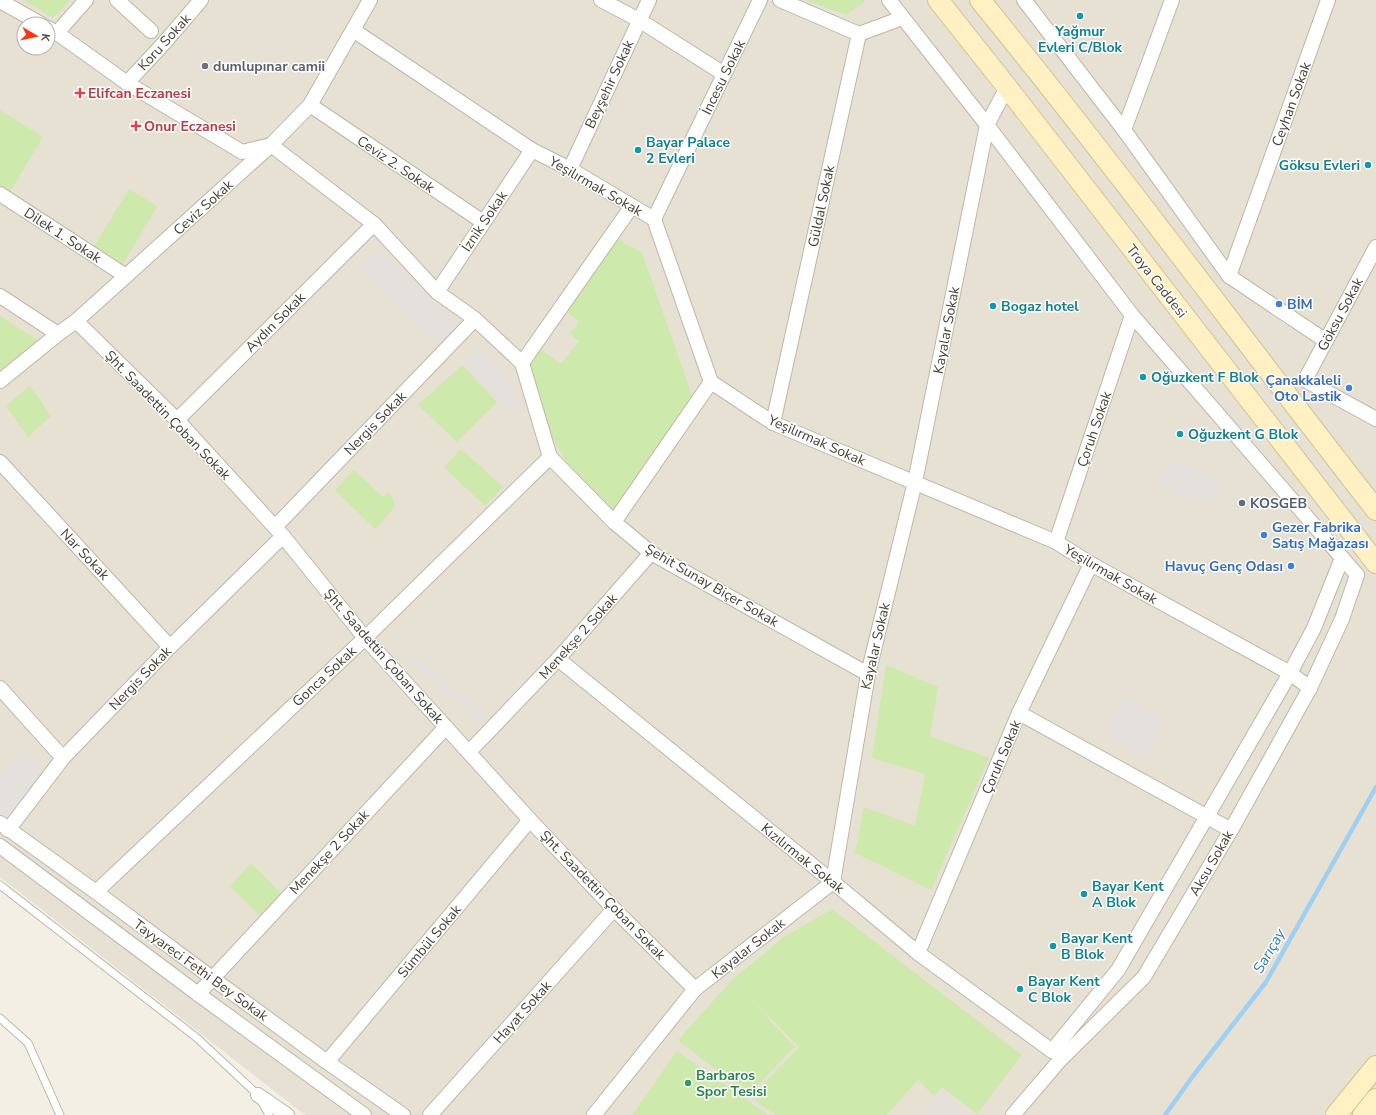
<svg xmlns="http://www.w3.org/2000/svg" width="1376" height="1115" font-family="'Nunito Sans',sans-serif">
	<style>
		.residential { fill: #e7e1d3; fill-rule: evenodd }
		.industrial { fill: #e5e0da }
		.green { fill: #cde9ac }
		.parking { fill: #e4e1dd }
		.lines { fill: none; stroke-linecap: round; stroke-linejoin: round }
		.stream { stroke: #9fd0f2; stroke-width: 4.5 }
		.lane-casing { stroke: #bfb7a7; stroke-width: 9 }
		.street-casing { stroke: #bfb7a7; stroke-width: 16 }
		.secondary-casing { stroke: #d5c393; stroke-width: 22 }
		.lane { stroke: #fff; stroke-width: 7 }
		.street { stroke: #fff; stroke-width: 14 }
		.secondary { stroke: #fff1c3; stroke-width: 20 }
		.culture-dot { fill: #0f9aa8; stroke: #fff; stroke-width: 1.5 }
		.worship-dot { fill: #6b7280; stroke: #fff; stroke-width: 1.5 }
		.health-dot { fill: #e0444e; stroke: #fff; stroke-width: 1.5 }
		.shop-dot { fill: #3f7fe0; stroke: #fff; stroke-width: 1.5 }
		.service-dot { fill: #5c6f8a; stroke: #fff; stroke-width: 1.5 }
		.leisure-dot { fill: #2e9e5b; stroke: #fff; stroke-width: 1.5 }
		.labels { text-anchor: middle; stroke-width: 3; stroke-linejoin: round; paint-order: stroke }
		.culture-label { font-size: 14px; font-weight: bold; fill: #0d838f; stroke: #fff; text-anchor: start }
		.street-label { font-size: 14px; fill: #463f34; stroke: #fff }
		.worship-label { font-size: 14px; font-weight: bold; fill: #5b616d; stroke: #fff; text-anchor: start }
		.health-label { font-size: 14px; font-weight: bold; fill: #be3a42; stroke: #fff; text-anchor: start }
		.shop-label { font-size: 14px; font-weight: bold; fill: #366cbe; stroke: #fff; text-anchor: start }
		.service-label { font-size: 14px; font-weight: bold; fill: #4e5e75; stroke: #fff; text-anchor: start }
		.leisure-label { font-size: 14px; font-weight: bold; fill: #27864d; stroke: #fff; text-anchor: start }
		.water-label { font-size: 15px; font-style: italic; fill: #2a79b5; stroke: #fff }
	</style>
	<rect width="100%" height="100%" fill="#f3efe5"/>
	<!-- residential -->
	<path class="residential" d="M0 0H1376V1115H305L0 877ZM24 24H48V48H24Z"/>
	<!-- industrial -->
	<polygon class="industrial" points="943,1091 972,1115 922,1115"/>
	<!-- green -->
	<g class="green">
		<polygon points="24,0 70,0 53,18"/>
		<polygon points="806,0 866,0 846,15"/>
		<polygon points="0,110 43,137 10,192 0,186"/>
		<polygon points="129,189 157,206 123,264 94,247"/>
		<polygon points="615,237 642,253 694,401 614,510 566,461 546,426 529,362 539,348 561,364 579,341 570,334 579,322 566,311"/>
		<polygon points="0,316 39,341 0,371"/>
		<polygon points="462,365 497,402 457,442 418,405"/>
		<polygon points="30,386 51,416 28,437 6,406"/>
		<polygon points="461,449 503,487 485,506 444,467"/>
		<polygon points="354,470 383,497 388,492 392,496 395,507 375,529 335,490"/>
		<polygon points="886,665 938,687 930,736 989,758 931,890 855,853 864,807 915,826 925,774 872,758"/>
		<polygon points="251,863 282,894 261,917 230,886"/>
		<polygon points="832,909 1022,1055 977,1114 942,1087 934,1096 918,1080 887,1115 775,1115 751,1097 799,1047 743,991 795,1047 748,1095 678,1040 732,980 784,937"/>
		<polygon points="677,1051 768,1115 632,1115"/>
	</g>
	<!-- parking -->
	<g class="parking">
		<polygon points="381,249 459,327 440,349 361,270"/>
		<polygon points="481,347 511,383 519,410 513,415 464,362"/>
		<polygon points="1170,459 1221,479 1211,506 1159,487"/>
		<polygon points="410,655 486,715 479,722 407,659"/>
		<polygon points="1126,696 1166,723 1145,759 1105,734"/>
		<polygon points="24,750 45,775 4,819 0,816 0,775"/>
	</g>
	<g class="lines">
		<!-- stream -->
		<polyline class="stream" points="1165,1115 1193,1076 1266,982 1376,787"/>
		<!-- lane casing -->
		<g class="lane-casing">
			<g id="lane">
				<polyline points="0,885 197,1038 258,1095 269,1115"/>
				<polyline points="0,1018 28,1043 60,1115"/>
			</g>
		</g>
		<!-- street casing -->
		<g class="street-casing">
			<g id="street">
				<polyline points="117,0 151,31"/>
				<polyline points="601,0 639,20 724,74"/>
				<polyline points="780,0 859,34"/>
				<polyline points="889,0 987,125 1132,315 1357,575"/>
				<polyline points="1024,0 1124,130 1229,276 1326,341"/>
				<polyline points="0,1 41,24"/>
				<polyline points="48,28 57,33 127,83 242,152 271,145 374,224 437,292 475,319 522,363 550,457 614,522 651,553 868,674"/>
				<polyline points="353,30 532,150 570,169 654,219 711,382 773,423 1056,542 1091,564 1290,673 1310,688"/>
				<polyline points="57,33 86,0"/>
				<polyline points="127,83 165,42 201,0"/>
				<polyline points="310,105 483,222"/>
				<polyline points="1124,130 1172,0"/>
				<polyline points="570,169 649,0"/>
				<polyline points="0,194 126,276"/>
				<polyline points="654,219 760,0"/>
				<polyline points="1376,247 1305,380 1376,419"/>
				<polyline points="1229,276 1328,0"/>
				<polyline points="437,292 532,150"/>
				<polyline points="0,296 58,334"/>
				<polyline points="76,321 177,420 283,536 365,638 530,820 614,909 695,989"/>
				<polyline points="522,363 632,206"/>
				<polyline points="0,381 58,334 76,321 126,276 271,145 310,105 370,0"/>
				<polyline points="177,420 374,224"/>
				<polyline points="773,423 859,34 902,18"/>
				<polyline points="0,462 170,647"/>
				<polyline points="614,522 711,382"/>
				<polyline points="275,527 475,319"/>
				<polyline points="1056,542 1132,315"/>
				<polyline points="558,659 833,882 918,953 1052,1051 1118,970 1290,673 1314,628 1342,558"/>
				<polyline points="0,688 63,758"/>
				<polyline points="1019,713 1231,830"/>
				<polyline points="469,752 558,659 651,553"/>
				<polyline points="0,823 96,892 212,978 327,1062 403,1115"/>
				<polyline points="8,830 63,758 170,647 283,536"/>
				<polyline points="0,846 198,994 364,1115"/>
				<polyline points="96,892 365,638 550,457"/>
				<polyline points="918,953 1019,713 1091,564"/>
				<polyline points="198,994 446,727"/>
				<polyline points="327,1062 530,820"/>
				<polyline points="258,1095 287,1115"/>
				<polyline points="430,1115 614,909"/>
				<polyline points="594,1115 695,989 833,882 868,674 915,482 987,125 1007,87"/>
				<polyline points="1013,1115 1060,1060 1144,977 1231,830 1310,688 1342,619 1357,575"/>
			</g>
		</g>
		<!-- secondary casing -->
		<g class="secondary-casing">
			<g id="secondary">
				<polyline points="938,0 1007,87 1376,563"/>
				<path d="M980 0C1116 167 1244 341 1376 510"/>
				<polyline points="1336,1115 1376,1066"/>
				<polyline points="1363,1115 1376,1099"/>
			</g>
		</g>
		<!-- lane -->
		<use href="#lane" class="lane"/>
		<!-- street -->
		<use href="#street" class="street"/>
		<!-- secondary -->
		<use href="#secondary" class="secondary"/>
	</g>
	<!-- markers -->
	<g class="culture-dot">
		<circle cx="1080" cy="16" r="4"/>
		<circle cx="638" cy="150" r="4"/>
		<circle cx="1368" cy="165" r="4"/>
		<circle cx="993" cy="306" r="4"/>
		<circle cx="1143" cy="377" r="4"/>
		<circle cx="1180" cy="434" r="4"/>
		<circle cx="1084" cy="894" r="4"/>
		<circle cx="1053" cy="946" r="4"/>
		<circle cx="1020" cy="989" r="4"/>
	</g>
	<circle class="worship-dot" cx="205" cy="66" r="4"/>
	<g class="health-dot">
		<path d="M78 87h4v4h4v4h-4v4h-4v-4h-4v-4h4z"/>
		<path d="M134 120h4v4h4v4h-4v4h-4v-4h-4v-4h4z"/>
	</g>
	<g class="shop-dot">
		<circle cx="1279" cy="304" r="4"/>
		<circle cx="1349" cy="388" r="4"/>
		<circle cx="1264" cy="535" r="4"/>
		<circle cx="1291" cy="566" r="4"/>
	</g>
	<circle class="service-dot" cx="1242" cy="503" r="4"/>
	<circle class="leisure-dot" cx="688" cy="1083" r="4"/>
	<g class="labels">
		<!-- culture labels -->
		<g class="culture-label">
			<text x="1080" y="36" text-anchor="middle">Yağmur<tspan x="1080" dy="16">Evleri C/Blok</tspan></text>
			<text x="646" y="147">Bayar Palace<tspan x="646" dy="16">2 Evleri</tspan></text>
			<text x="1360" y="170" text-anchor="end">Göksu Evleri</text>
			<text x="1001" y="311">Bogaz hotel</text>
			<text x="1151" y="382">Oğuzkent F Blok</text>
			<text x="1188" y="439">Oğuzkent G Blok</text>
			<text x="1092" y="891">Bayar Kent<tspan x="1092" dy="16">A Blok</tspan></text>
			<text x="1061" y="943">Bayar Kent<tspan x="1061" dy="16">B Blok</tspan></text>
			<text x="1028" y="986">Bayar Kent<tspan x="1028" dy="16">C Blok</tspan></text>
		</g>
		<!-- street labels -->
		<g class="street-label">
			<text transform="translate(164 42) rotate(-48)" y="5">Koru Sokak</text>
			<text transform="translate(723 77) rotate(-64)" y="5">İncesu Sokak</text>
			<text transform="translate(609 84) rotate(-65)" y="5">Beyşehir Sokak</text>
			<text transform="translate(1291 104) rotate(-70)" y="5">Ceyhan Sokak</text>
			<text transform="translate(396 164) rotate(34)" y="5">Ceviz 2. Sokak</text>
			<text transform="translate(596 186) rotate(30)" y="5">Yeşilırmak Sokak</text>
			<text transform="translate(821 206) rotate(-78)" y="5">Güldal Sokak</text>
			<text transform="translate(203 207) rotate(-42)" y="5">Ceviz Sokak</text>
			<text transform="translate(484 221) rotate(-56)" y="5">İznik Sokak</text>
			<text transform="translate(63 235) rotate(33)" y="5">Dilek 1. Sokak</text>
			<text transform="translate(1157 281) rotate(52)" y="5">Troya Caddesi</text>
			<text transform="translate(1340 314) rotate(-62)" y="5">Göksu Sokak</text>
			<text transform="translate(275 322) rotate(-45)" y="5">Aydın Sokak</text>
			<text transform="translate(946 330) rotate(-79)" y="5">Kayalar Sokak</text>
			<text transform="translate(168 415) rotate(46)" y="5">Şht. Saadettin Çoban Sokak</text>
			<text transform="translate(375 423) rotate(-46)" y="5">Nergis Sokak</text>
			<text transform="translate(1094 429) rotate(-71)" y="5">Çoruh Sokak</text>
			<text transform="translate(817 440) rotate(24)" y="5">Yeşilırmak Sokak</text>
			<text transform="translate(85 554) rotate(47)" y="5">Nar Sokak</text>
			<text transform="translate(1111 574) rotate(30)" y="5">Yeşilırmak Sokak</text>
			<text transform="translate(712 585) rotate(30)" y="5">Şehit Sunay Biçer Sokak</text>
			<text transform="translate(578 636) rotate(-48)" y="5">Menekşe 2 Sokak</text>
			<text transform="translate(875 646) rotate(-77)" y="5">Kayalar Sokak</text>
			<text transform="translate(384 656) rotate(49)" y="5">Şht. Saadettin Çoban Sokak</text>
			<text transform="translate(324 676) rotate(-43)" y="5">Gonca Sokak</text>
			<text transform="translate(140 678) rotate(-46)" y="5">Nergis Sokak</text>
			<text transform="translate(1001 757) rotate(-67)" y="5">Çoruh Sokak</text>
			<text transform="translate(329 852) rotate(-47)" y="5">Menekşe 2 Sokak</text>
			<text transform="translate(803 858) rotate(39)" y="5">Kızılırmak Sokak</text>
			<text transform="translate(1211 863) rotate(-60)" y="5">Aksu Sokak</text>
			<text transform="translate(603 895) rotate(46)" y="5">Şht. Saadettin Çoban Sokak</text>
			<text transform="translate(429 941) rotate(-50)" y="5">Sümbül Sokak</text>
			<text transform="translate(748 948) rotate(-38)" y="5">Kayalar Sokak</text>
			<text transform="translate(201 970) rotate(36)" y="5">Tayyareci Fethi Bey Sokak</text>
			<text transform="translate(522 1012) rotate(-48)" y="5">Hayat Sokak</text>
		</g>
		<!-- worship labels -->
		<g class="worship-label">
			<text x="213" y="71">dumlupınar camii</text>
		</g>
		<!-- health labels -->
		<g class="health-label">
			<text x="88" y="98">Elifcan Eczanesi</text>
			<text x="144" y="131">Onur Eczanesi</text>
		</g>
		<!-- shop labels -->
		<g class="shop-label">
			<text x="1287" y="309">BİM</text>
			<text x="1341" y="385" text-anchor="end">Çanakkaleli<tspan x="1341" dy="16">Oto Lastik</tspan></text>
			<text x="1272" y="532">Gezer Fabrika<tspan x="1272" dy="16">Satış Mağazası</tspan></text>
			<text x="1283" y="571" text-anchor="end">Havuç Genç Odası</text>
		</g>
		<!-- service labels -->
		<g class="service-label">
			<text x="1250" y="508">KOSGEB</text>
		</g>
		<!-- leisure labels -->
		<g class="leisure-label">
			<text x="696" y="1080">Barbaros<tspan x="696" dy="16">Spor Tesisi</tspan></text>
		</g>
		<!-- water labels -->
		<g class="water-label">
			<text transform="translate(1269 951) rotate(-60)" y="5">Sarıçay</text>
		</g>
	</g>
	<!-- north arrow -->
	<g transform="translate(36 36) rotate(99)"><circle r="19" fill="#ffffff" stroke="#b5b2ae"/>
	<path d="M0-3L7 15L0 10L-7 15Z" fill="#ff3510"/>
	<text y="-6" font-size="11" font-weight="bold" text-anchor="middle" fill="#463f34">K</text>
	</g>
</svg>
